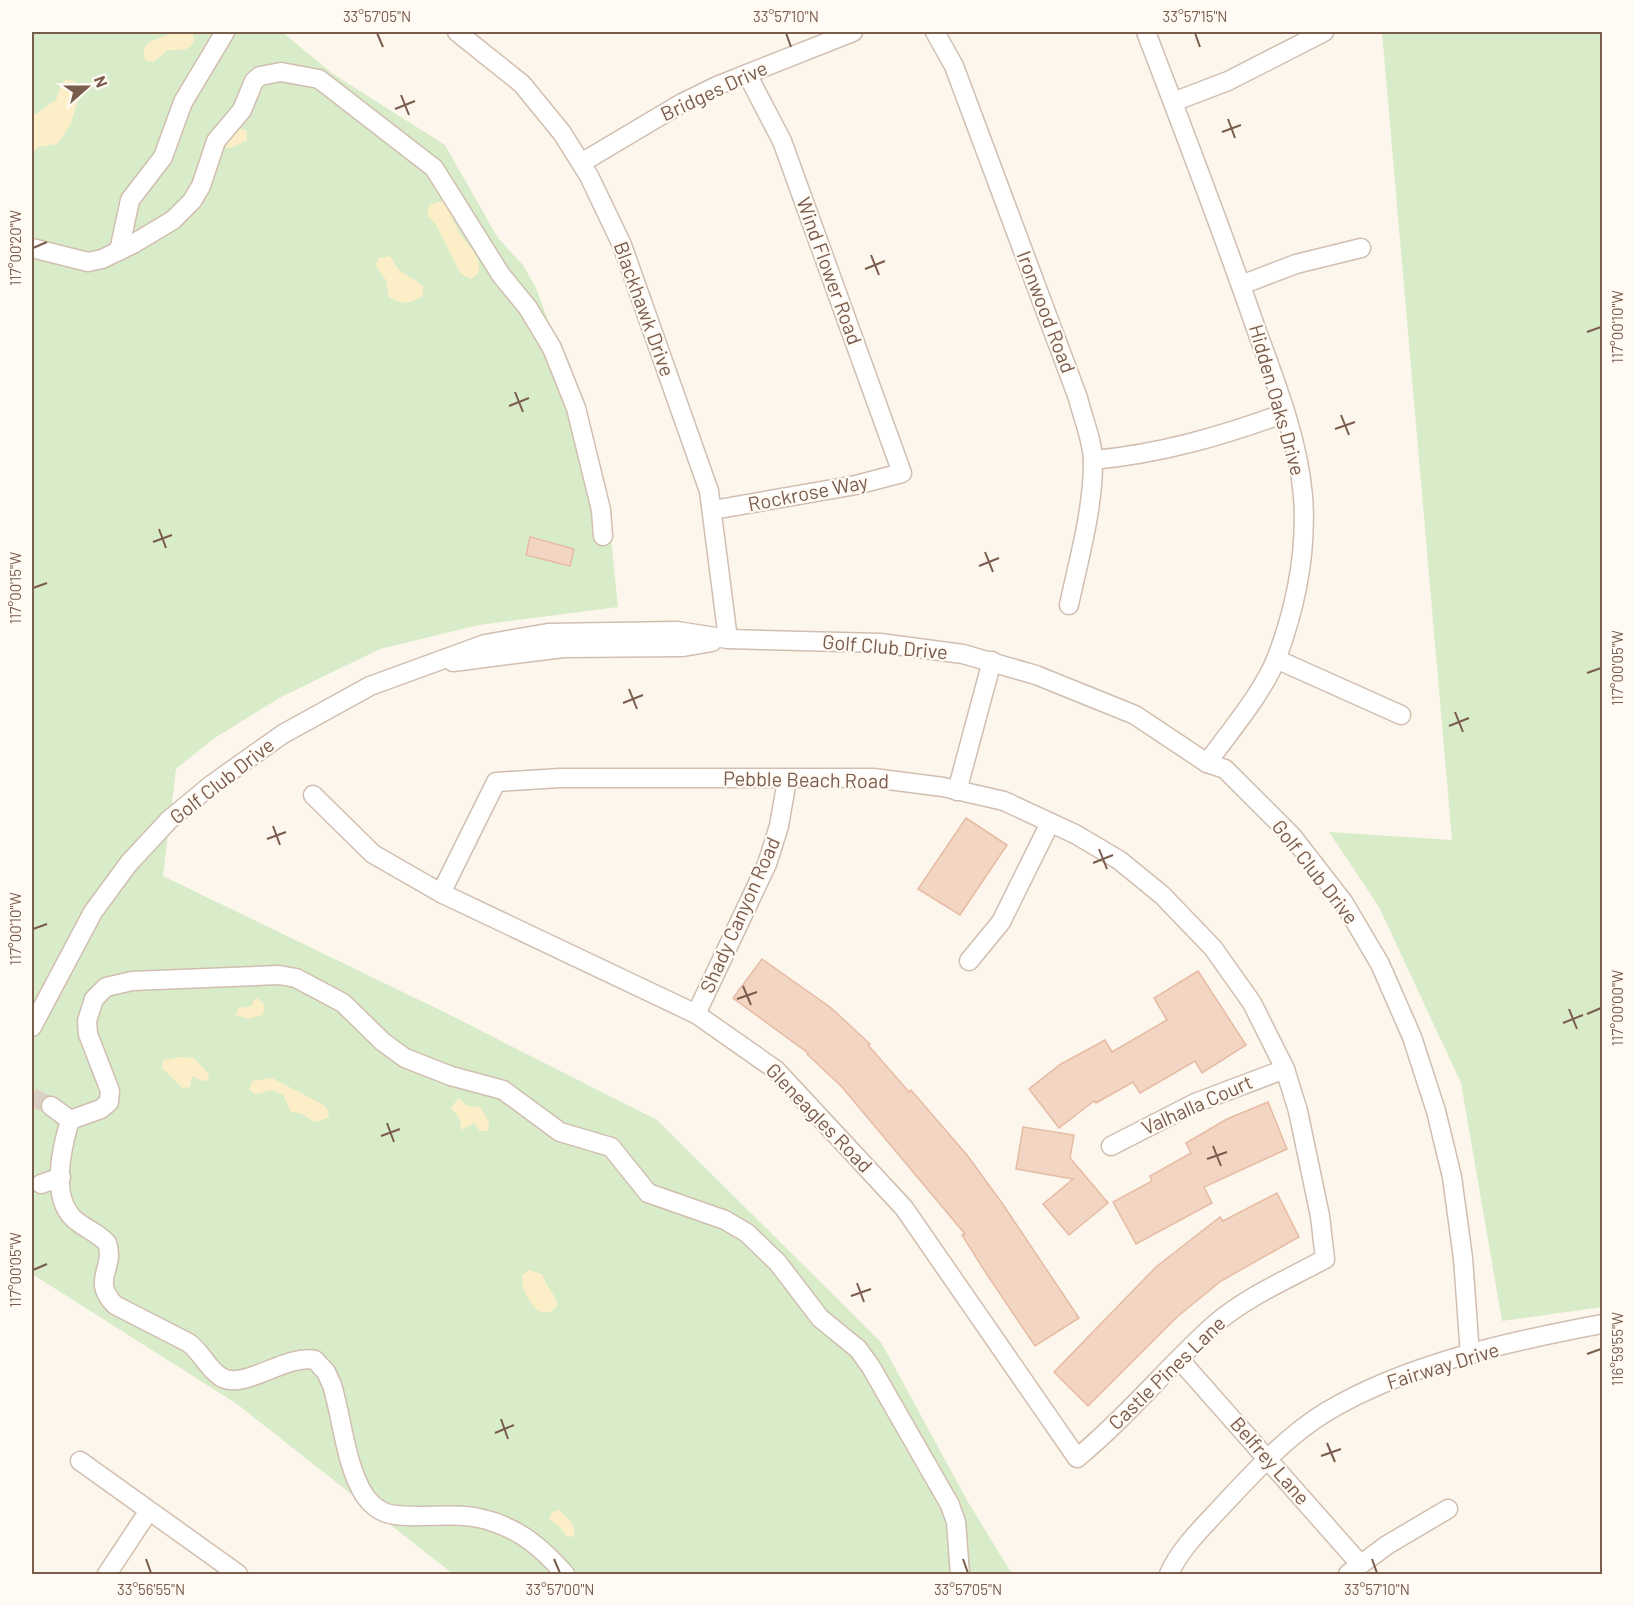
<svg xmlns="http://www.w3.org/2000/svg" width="1634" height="1606" font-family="Barlow,sans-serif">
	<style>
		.green { fill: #d8ecc9 }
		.sand { fill: #fcefc7 }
		.building { fill: #f3d5c3; stroke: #e6bba3; stroke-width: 1.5 }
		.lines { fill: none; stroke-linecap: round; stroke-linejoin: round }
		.minor-tunnel { stroke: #dcd0c4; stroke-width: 18; stroke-dasharray: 18 9; stroke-linecap: butt }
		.minor-casing { stroke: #d1beb0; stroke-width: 21 }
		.minor { stroke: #fff; stroke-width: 18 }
		.ticks { fill: none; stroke: #7a5c4d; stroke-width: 2 }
		.labels { text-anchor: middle; stroke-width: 4.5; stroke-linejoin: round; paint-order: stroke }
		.street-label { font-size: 20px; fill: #7a5c4d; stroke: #fffaf3 }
		.neatline { fill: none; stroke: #7a5c4d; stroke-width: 2 }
		.ticks-label { font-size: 15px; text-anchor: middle; fill: #7a5c4d }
	</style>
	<rect width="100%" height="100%" fill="#fdf6ec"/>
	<!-- green -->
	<g class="green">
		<polygon points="32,32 282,32 333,74 445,145 498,238 523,265 536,288 589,430 609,519 618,607 479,625 380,649 281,697 213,739 176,769 163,876 446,1013 657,1120 881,1342 968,1502 1012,1574 453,1574 237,1404 32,1274"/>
		<polygon points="1382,32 1602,32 1602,1307 1502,1321 1461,1083 1379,907 1329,832 1452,840"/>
	</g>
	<!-- sand -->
	<g class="sand">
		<path d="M175 32H193C197 52 182 50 168 50L153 62 145 60 144 49 148 43Z"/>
		<polygon points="67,79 76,82 81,90 70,126 57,144 38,147 32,153 32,117 56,100 61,85"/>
		<polygon points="238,128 247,131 247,140 231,148 226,147 223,144"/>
		<path d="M443 201C451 208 451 218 456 227 463 243 484 255 478 274L470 279 461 274 435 223 427 216 429 205Z"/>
		<path d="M390 256 398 269 423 286V295C413 304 400 305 389 297L386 280 375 265 379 258Z"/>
		<polygon points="257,998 265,1005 263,1015 248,1019 235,1015 239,1008 252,1006 253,1001"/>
		<polygon points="178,1057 194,1058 208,1073 209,1080 203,1081 192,1076 190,1087 182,1088 162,1068 163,1060"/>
		<polygon points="272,1078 324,1105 329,1112 328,1118 315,1122 302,1114 291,1112 283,1095 273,1090 255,1094 249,1090 252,1081"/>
		<polygon points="459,1098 467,1106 480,1107 489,1122 488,1131 480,1131 474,1123 461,1130 460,1120 451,1107"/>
		<path d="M529 1270 542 1274C545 1286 557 1295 557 1306L552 1311 543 1313C531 1308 520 1288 522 1275Z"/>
		<polygon points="559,1510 572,1523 575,1534 572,1537 566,1536 560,1527 549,1519 552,1512"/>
	</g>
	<!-- building -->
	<g class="building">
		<polygon points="530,537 574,549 570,566 526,555"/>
		<polygon points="966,818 1007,845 960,915 918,889"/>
		<polygon points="762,959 830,1007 870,1044 868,1045 909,1092 911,1090 967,1155 1002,1203 1079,1318 1035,1346 984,1270 962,1235 965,1234 842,1087 807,1054 808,1053 733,998"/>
		<polygon points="1198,971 1246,1045 1202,1073 1195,1061 1140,1093 1133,1082 1096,1103 1094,1101 1059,1128 1029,1089 1061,1064 1105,1040 1112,1052 1167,1020 1154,998"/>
		<polygon points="1268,1102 1287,1149 1204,1187 1212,1203 1136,1244 1113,1202 1152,1181 1150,1176 1191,1153 1186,1143 1227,1119"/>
		<polygon points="1023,1127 1074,1135 1070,1158 1108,1203 1069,1235 1043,1204 1073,1179 1016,1169"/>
		<polygon points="1277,1193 1299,1237 1221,1281 1177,1317 1088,1406 1054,1372 1156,1267 1220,1217 1223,1221"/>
	</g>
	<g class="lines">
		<!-- minor-tunnel -->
		<polyline class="minor-tunnel" points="32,1097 51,1106"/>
		<!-- minor casing -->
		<g class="minor-casing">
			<g id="minor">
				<polyline points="457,32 522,84 562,133 589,176 622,245 709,491 728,639"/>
				<path d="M935 32 954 66 1078 398C1083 419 1093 441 1093 462 1093 510 1079 558 1069 605"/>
				<path d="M1146 32C1183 129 1221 227 1255 326 1275 381 1298 438 1303 496 1307 550 1296 606 1277 657 1263 693 1230 731 1207 763"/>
				<polyline points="1173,102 1228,81 1324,32"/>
				<polyline points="581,163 682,103 719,85 853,32"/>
				<polyline points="32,248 88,262 102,259 133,244 173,220 192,201 201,186 216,141 242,110 254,81 260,76 281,72 319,79 434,168 501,275 528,308 552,348 576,408 601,510 603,536"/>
				<polyline points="119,251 130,200 163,157 183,102 225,32"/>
				<polyline points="1241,285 1296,264 1361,248"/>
				<path d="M1093 460C1160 454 1222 436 1285 413"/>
				<polyline points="713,510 856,485 902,473 782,141 747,74"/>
				<polyline points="1276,659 1401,715"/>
				<polyline points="453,662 563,648 683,647 712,642"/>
				<polyline points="957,791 992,661"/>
				<path d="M313 795 373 854 441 893 696 1014 776 1070 904 1208 1077 1458C1127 1417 1167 1367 1215 1324 1246 1297 1288 1279 1325 1259L1320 1216 1298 1111 1285 1069 1252 1003 1213 948 1162 895 1119 860 1075 834 1004 801 943 787 873 778H560L496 782 441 893"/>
				<polyline points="969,961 1001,922 1050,823"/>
				<polyline points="696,1014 767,864 779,826 787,780"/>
				<polyline points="32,1027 93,912 129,863 169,820 211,785 283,734 370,686 485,644 548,633 677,631 728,639 880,643 963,654 1036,675 1135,715 1207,763 1225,769 1292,836 1344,903 1380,964 1412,1037 1436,1111 1452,1177 1463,1258 1470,1355"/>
				<polyline points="51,1106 70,1120"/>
				<polyline points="70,1120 101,1109 109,1102 110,1091 88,1034 87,1021 94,999 106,987 132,981 279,975 296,978 343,1003 383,1042 405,1058 451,1076 503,1090 560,1132 611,1147 648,1193 725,1220 747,1233 778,1263 820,1318 858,1349 871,1367 950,1505 956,1522 960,1574"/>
				<path d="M70 1120C62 1147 50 1195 73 1218 83 1228 97 1232 107 1243 116 1268 90 1280 115 1305L189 1343C202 1353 208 1369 221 1377 244 1391 285 1354 315 1360L326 1372 332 1385C342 1418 346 1468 365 1496 370 1503 378 1510 386 1513 415 1521 454 1510 487 1520 520 1529 543 1549 565 1574"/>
				<polyline points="1111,1146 1195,1103 1285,1069"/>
				<polyline points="41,1184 61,1177"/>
				<polyline points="1179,1359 1360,1564"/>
				<polyline points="80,1461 238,1574"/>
				<polyline points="107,1574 148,1512"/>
				<path d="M1169 1574C1180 1548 1206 1524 1225 1503 1255 1471 1288 1435 1326 1412 1406 1364 1511 1341 1602 1324"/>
				<polyline points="1348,1574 1387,1545 1448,1509"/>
			</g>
		</g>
		<!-- minor -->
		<use href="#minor" class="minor"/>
	</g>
	<!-- ticks -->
	<path class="ticks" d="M377 33 383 47M786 33 791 47M1195 33 1200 47M401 95 409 115M395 109 415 101M1228 119 1235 138M1222 132 1241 125M33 248 47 242M871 255 879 275M865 269 885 261M1587 332 1601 327M515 392 523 412M509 406 529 398M1341 415 1349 435M1335 429 1355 422M159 529 166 548M153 542 172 535M985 552 993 572M979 566 999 558M33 588 47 583M1587 673 1601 668M629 689 637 709M623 703 643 695M1455 712 1463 732M1449 726 1469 718M273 826 280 845M267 839 286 832M1099 849 1107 869M1093 863 1113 855M33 929 47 924M743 986 751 1005M737 999 757 992M1569 1009 1577 1029M1587 1014 1601 1008M1563 1023 1583 1015M387 1123 394 1142M381 1136 400 1129M1213 1146 1221 1166M1207 1159 1227 1152M33 1270 47 1264M857 1283 864 1302M851 1296 871 1289M1587 1354 1601 1349M501 1419 508 1439M495 1433 514 1425M1327 1443 1335 1462M1321 1456 1341 1449M146 1559 151 1573M554 1559 560 1573M963 1559 968 1573M1372 1559 1377 1573"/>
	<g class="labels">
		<!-- street labels -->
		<g class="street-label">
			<text transform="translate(714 91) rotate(-25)" y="7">Bridges Drive</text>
			<text transform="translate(829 271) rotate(70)" y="7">Wind Flower Road</text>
			<text transform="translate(644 309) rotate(70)" y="7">Blackhawk Drive</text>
			<text transform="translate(1046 312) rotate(69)" y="7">Ironwood Road</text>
			<text transform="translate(1277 400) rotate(74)" y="7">Hidden Oaks Drive</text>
			<text transform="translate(808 493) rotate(-11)" y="7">Rockrose Way</text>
			<text transform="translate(885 647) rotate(5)" y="7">Golf Club Drive</text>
			<text transform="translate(806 780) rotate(1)" y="7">Pebble Beach Road</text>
			<text transform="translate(222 781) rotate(-38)" y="7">Golf Club Drive</text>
			<text transform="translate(1315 872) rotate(52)" y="7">Golf Club Drive</text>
			<text transform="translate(740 915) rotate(-66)" y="7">Shady Canyon Road</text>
			<text transform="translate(1197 1105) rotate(-24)" y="7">Valhalla Court</text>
			<text transform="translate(819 1118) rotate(46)" y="7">Gleneagles Road</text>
			<text transform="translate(1443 1366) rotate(-17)" y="7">Fairway Drive</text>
			<text transform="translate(1167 1373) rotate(-44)" y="7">Castle Pines Lane</text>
			<text transform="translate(1270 1461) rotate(49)" y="7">Belfrey Lane</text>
		</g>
	</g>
	<!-- border -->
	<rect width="1634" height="1606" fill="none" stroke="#fffaf3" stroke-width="66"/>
	<!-- north arrow -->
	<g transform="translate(87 87) rotate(69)" stroke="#fffaf3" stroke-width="4.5" paint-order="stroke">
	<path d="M0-4.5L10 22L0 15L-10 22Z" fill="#7a5c4d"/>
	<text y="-9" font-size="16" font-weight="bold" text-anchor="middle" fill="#7a5c4d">N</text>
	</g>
	<rect x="33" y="33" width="1568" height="1540" class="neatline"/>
	<g class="ticks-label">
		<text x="377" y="22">33°57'05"N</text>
		<text x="786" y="22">33°57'10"N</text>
		<text x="1195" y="22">33°57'15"N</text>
		<text transform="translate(16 248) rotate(-90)" y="5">117°00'20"W</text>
		<text transform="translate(1618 327) rotate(-90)" y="5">117°00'10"W</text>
		<text transform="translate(16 588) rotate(-90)" y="5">117°00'15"W</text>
		<text transform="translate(1618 668) rotate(-90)" y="5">117°00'05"W</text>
		<text transform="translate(16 929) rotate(-90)" y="5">117°00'10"W</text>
		<text transform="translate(1618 1008) rotate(-90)" y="5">117°00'00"W</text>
		<text transform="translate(16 1270) rotate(-90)" y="5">117°00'05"W</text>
		<text transform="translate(1618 1349) rotate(-90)" y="5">116°59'55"W</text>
		<text x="151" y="1595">33°56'55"N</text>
		<text x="560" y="1595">33°57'00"N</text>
		<text x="968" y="1595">33°57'05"N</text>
		<text x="1377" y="1595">33°57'10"N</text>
	</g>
</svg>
